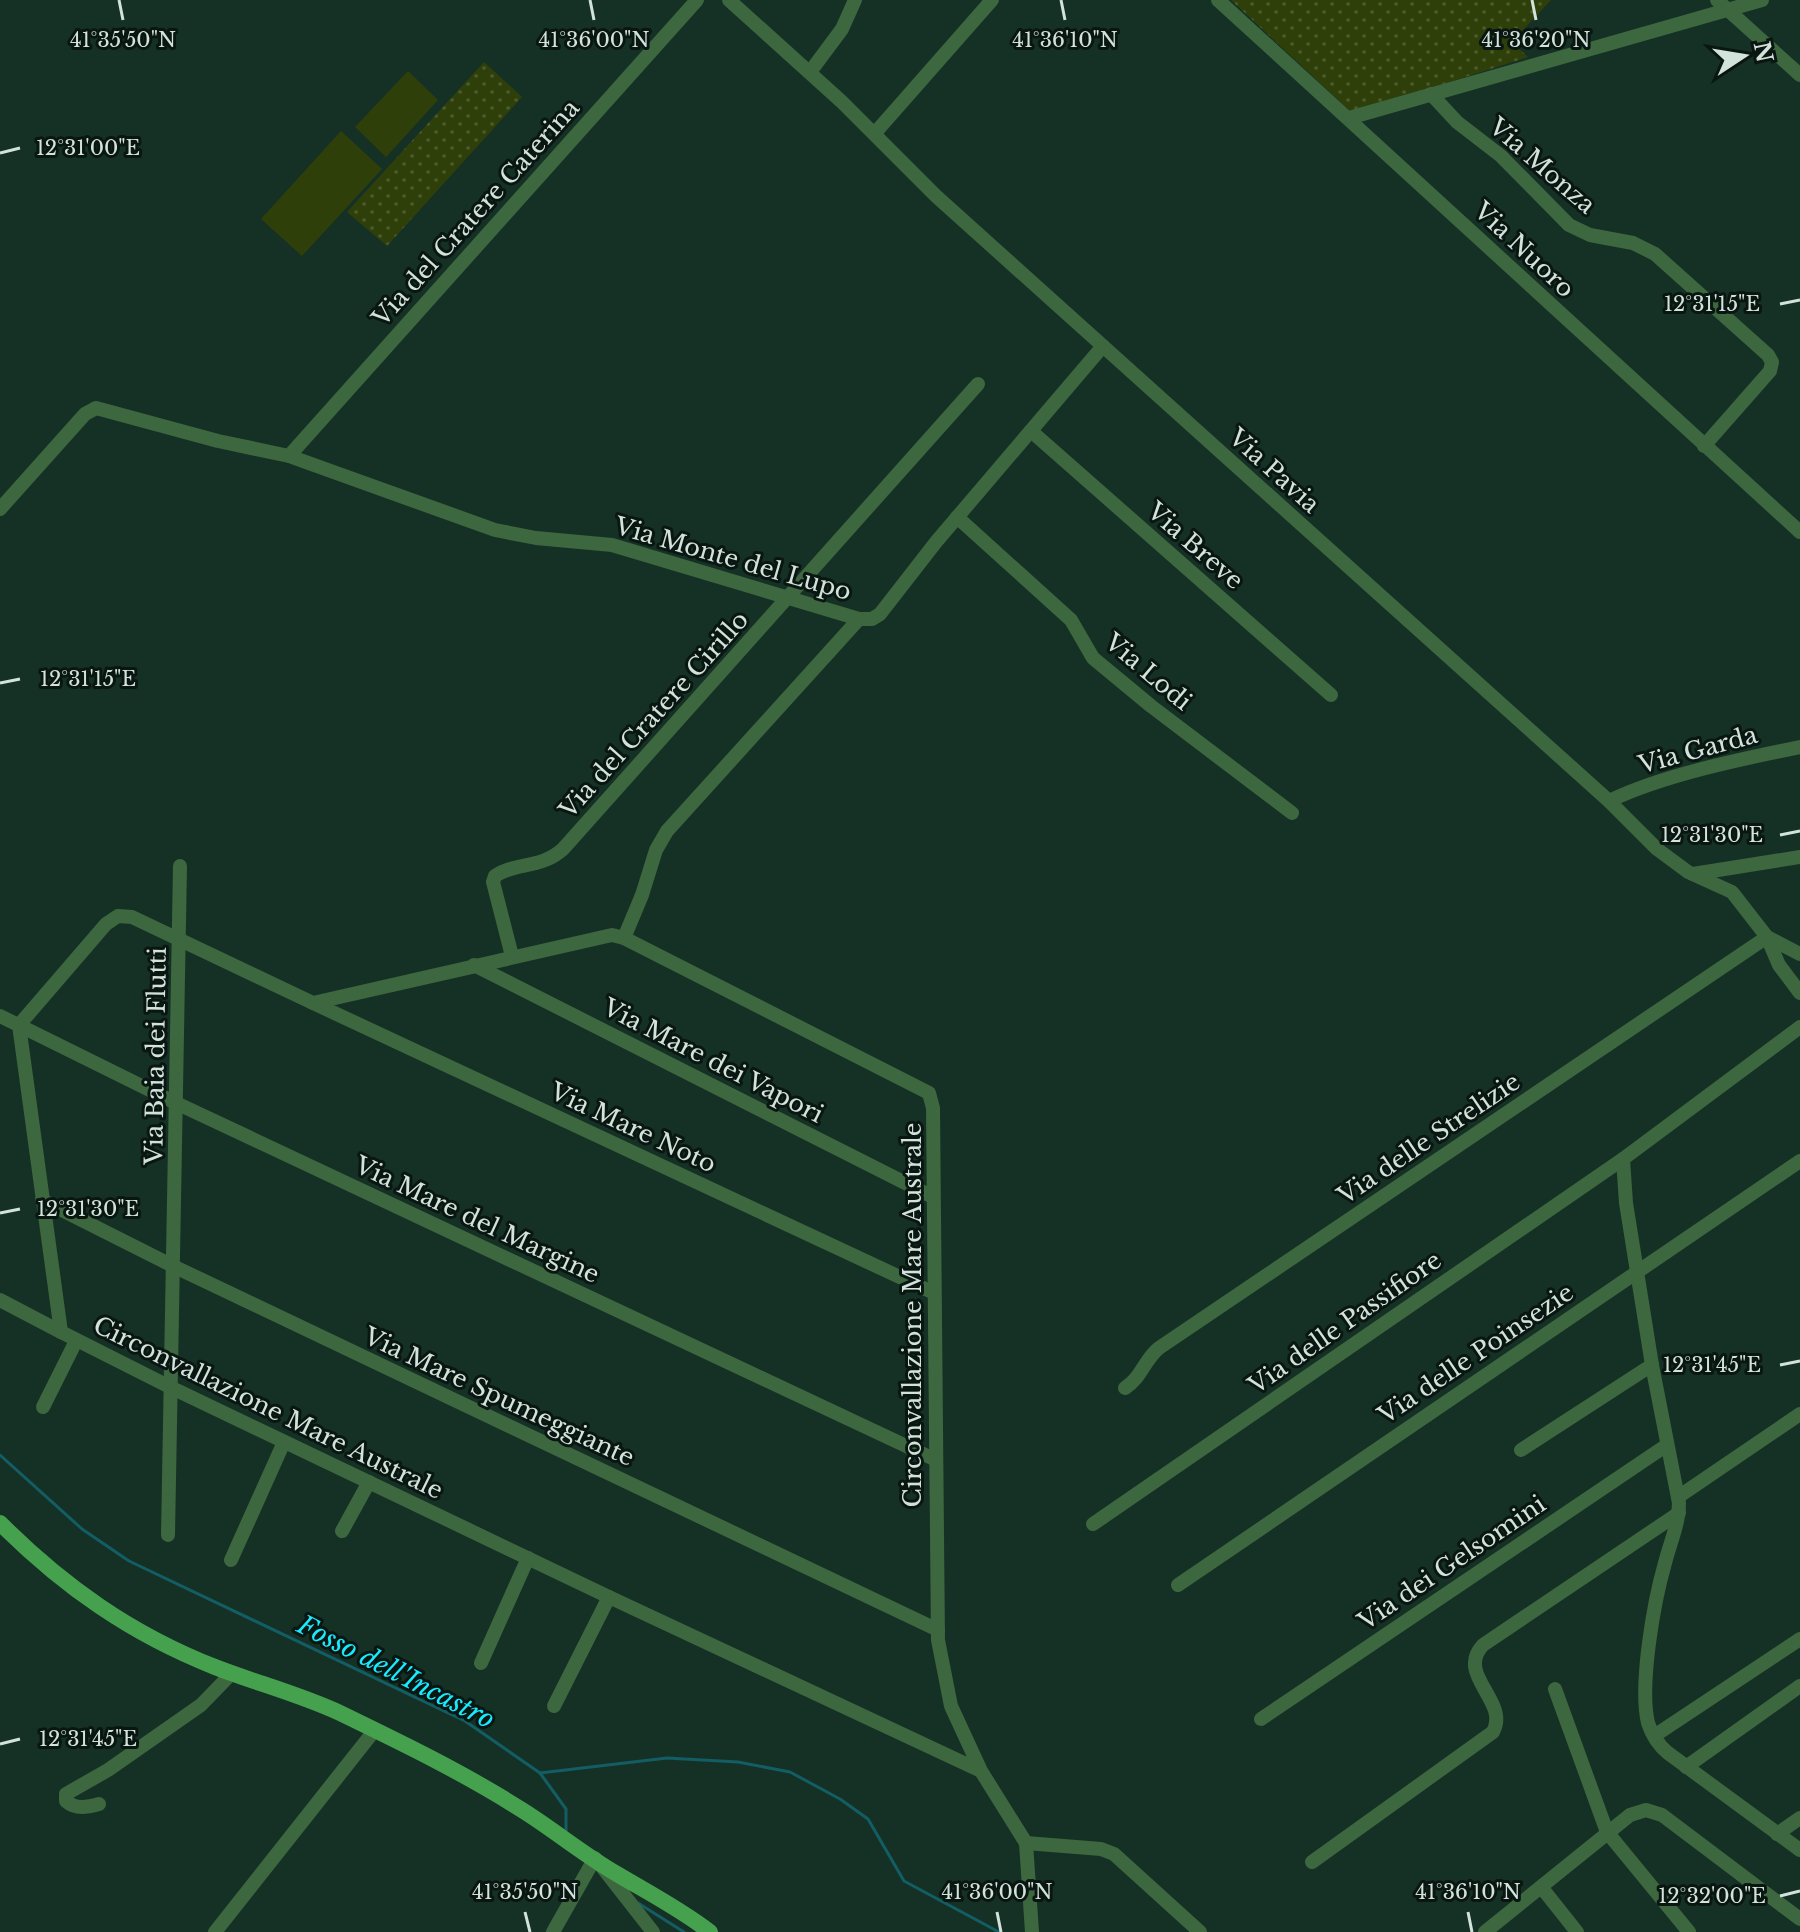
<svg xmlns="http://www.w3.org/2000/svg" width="1800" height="1932" font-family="'Libre Baskerville',serif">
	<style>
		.grass { fill: url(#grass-dots) }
		.green { fill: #2f3f0a }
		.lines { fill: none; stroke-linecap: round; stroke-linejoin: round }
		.stream { stroke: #135d64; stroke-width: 3 }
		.minor { stroke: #3d673f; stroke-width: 14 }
		.major { stroke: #46a14e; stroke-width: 16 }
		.ticks { fill: none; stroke: #d2e3db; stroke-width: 3 }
		.labels { text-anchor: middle; stroke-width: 6; stroke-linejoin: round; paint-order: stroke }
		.street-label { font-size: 24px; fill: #d2e3db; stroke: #0a1611 }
		.water-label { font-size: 26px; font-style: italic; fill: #17ebfd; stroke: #0a1611 }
		.ticks-label { font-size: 20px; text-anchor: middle; fill: #d2e3db; stroke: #0a1611; stroke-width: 6; stroke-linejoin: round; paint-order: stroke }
	</style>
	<defs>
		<pattern id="grass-dots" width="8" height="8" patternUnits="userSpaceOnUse" patternTransform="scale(2)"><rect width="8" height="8" fill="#2f3f0a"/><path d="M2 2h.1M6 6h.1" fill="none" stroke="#4c5b2d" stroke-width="1.8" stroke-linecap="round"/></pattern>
	</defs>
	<rect width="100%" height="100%" fill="#153125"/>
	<!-- grass -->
	<g class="grass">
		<polygon points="1231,0 1551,0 1512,42 1528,57 1352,113"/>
		<polygon points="484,62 522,97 387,246 347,212"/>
	</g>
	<!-- green -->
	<g class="green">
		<polygon points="408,71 438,100 386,157 355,127"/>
		<polygon points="341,131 382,169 302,256 261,219"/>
	</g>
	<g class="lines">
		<!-- stream -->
		<g class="stream">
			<polyline points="0,1455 82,1529 129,1561 465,1721 540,1773 667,1758 738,1762 790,1772 840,1799 868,1819 904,1881 999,1932"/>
			<polyline points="540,1773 566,1809 566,1833"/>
			<polyline points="638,1903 684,1932"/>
		</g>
		<!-- minor -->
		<g class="minor">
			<polyline points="729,0 842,102 936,196 1609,801 1657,849 1688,872 1732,892 1767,937 1800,954"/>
			<polyline points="1218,0 1800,532"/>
			<polyline points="1717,0 1800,75"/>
			<polyline points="810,72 842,29 855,0"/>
			<polyline points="1431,94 1457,122 1501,156 1569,225 1590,235 1633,243 1655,254 1768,355 1772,362 1770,371 1704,446"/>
			<polyline points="1349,118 1762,0"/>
			<polyline points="875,133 992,0"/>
			<polyline points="1031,431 1331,695"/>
			<polyline points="289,456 697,0"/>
			<polyline points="0,509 85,414 96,408 218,441 289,456 495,530 536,538 612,545 859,619 872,619 880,614 936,542 1103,346"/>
			<polyline points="957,517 1071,620 1093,658 1151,706 1292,813"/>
			<path d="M1609 801C1663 775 1741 759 1800 747"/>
			<polyline points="1693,874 1800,857"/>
			<polyline points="1767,937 1779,965 1800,993"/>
			<polyline points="624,938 642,895 656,850 667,831 859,619"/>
			<path d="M512 956 493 882 495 876C515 862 541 869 563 849L978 384"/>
			<polyline points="474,965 933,1197"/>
			<polyline points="313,1003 934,1293"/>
			<polyline points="0,1016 176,1103 936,1460"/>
			<path d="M1800 1027 1623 1159 1626 1203 1652 1365 1679 1503C1679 1524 1670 1543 1665 1563 1654 1601 1639 1685 1648 1723 1652 1735 1658 1745 1668 1753L1800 1850"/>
			<polyline points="42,1200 175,1267 938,1630"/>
			<polyline points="0,1300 61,1332"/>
			<path d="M1125 1388C1142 1377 1144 1360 1159 1348L1767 937"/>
			<polyline points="43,1407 76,1341"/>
			<polyline points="1521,1450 1652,1365"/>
			<polyline points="1678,1497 1800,1414"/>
			<polyline points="1093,1524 1623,1159"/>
			<polyline points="342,1531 369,1482"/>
			<polyline points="168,1535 180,866"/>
			<polyline points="231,1560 284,1442"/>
			<polyline points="1178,1585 1800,1161"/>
			<polyline points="481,1663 528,1558"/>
			<polyline points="1555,1689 1607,1832 1689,1932"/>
			<polyline points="554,1706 609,1597"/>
			<polyline points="1261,1719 1667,1445"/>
			<polyline points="1654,1736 1800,1639"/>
			<polyline points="1686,1767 1800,1686"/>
			<polyline points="981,1771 951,1706 938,1640 933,1108 929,1093 624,938 612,935 313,1003 132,917 118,916 106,924 19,1025 61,1332 172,1388 609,1597 981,1771 1026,1843 1032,1932"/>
			<path d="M99 1804C88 1807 76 1810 66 1801V1794L108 1770 201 1705 232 1673"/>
			<polyline points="1777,1834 1800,1818"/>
			<polyline points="1026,1843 1101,1849 1114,1854 1200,1932"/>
			<path d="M1312 1862 1493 1732C1510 1701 1455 1675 1483 1645L1679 1513"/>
			<polyline points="1542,1888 1577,1932"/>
			<polyline points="215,1932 374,1731"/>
			<polyline points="553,1932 595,1858 653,1932"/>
			<polyline points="1485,1932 1630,1815 1646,1810 1662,1815 1800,1919"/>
		</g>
		<!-- major -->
		<path class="major" d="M0 1523C63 1586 131 1634 215 1667 256 1683 299 1694 340 1713 402 1743 464 1773 522 1810 554 1830 584 1855 617 1874 649 1893 680 1909 710 1932"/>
	</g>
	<!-- ticks -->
	<path class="ticks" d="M119 0 123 20M590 0 594 20M1061 0 1065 20M1532 0 1536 20M0 153 20 148M1780 304 1800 300M0 683 20 679M1780 835 1800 831M0 1213 20 1209M1780 1365 1800 1361M0 1744 20 1739M1780 1896 1800 1891M525 1912 530 1932M997 1912 1001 1932M1468 1912 1472 1932"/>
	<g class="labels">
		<!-- street labels -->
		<g class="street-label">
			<text transform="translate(1542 166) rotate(41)" y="8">Via Monza</text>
			<text transform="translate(476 213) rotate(-48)" y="8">Via del Cratere Caterina</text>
			<text transform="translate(1524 250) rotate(43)" y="8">Via Nuoro</text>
			<text transform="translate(1274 471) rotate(42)" y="8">Via Pavia</text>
			<text transform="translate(1195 546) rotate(41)" y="8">Via Breve</text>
			<text transform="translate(733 559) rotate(16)" y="8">Via Monte del Lupo</text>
			<text transform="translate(1148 672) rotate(40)" y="8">Via Lodi</text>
			<text transform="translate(654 715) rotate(-48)" y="8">Via del Cratere Cirillo</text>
			<text transform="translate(1698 750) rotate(-15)" y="8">Via Garda</text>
			<text transform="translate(156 1056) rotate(-89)" y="8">Via Baia dei Flutti</text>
			<text transform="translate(713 1061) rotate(27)" y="8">Via Mare dei Vapori</text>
			<text transform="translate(633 1128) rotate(25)" y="8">Via Mare Noto</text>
			<text transform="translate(1429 1139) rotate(-34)" y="8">Via delle Strelizie</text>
			<text transform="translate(477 1220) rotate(25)" y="8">Via Mare del Margine</text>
			<text transform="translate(913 1315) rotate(-90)" y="8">Circonvallazione Mare Australe</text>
			<text transform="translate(1345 1323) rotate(-35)" y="8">Via delle Passifiore</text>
			<text transform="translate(1476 1354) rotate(-34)" y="8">Via delle Poinsezie</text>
			<text transform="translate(499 1397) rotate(25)" y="8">Via Mare Spumeggiante</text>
			<text transform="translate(268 1408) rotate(26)" y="8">Circonvallazione Mare Australe</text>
			<text transform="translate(1452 1563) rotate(-34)" y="8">Via dei Gelsomini</text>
		</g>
		<!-- water labels -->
		<g class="water-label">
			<text transform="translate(396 1672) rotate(27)" y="9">Fosso dell'Incastro</text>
		</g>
	</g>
	<g class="ticks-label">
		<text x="123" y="47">41°35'50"N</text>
		<text x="594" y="47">41°36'00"N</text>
		<text x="1065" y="47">41°36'10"N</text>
		<text x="1536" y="47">41°36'20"N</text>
		<text x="88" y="155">12°31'00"E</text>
		<text x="1712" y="311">12°31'15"E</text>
		<text x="88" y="686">12°31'15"E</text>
		<text x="1712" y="842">12°31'30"E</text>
		<text x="88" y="1216">12°31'30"E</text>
		<text x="1712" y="1372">12°31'45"E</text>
		<text x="88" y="1746">12°31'45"E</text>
		<text x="525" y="1899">41°35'50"N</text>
		<text x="997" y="1899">41°36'00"N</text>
		<text x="1468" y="1899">41°36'10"N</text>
		<text x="1712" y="1903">12°32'00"E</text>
	</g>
	<!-- north arrow -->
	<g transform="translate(1744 56) rotate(78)" stroke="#0a1611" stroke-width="6" paint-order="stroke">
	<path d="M0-6L14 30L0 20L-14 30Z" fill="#d2e3db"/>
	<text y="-12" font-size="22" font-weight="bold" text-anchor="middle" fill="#d2e3db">N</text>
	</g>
</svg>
